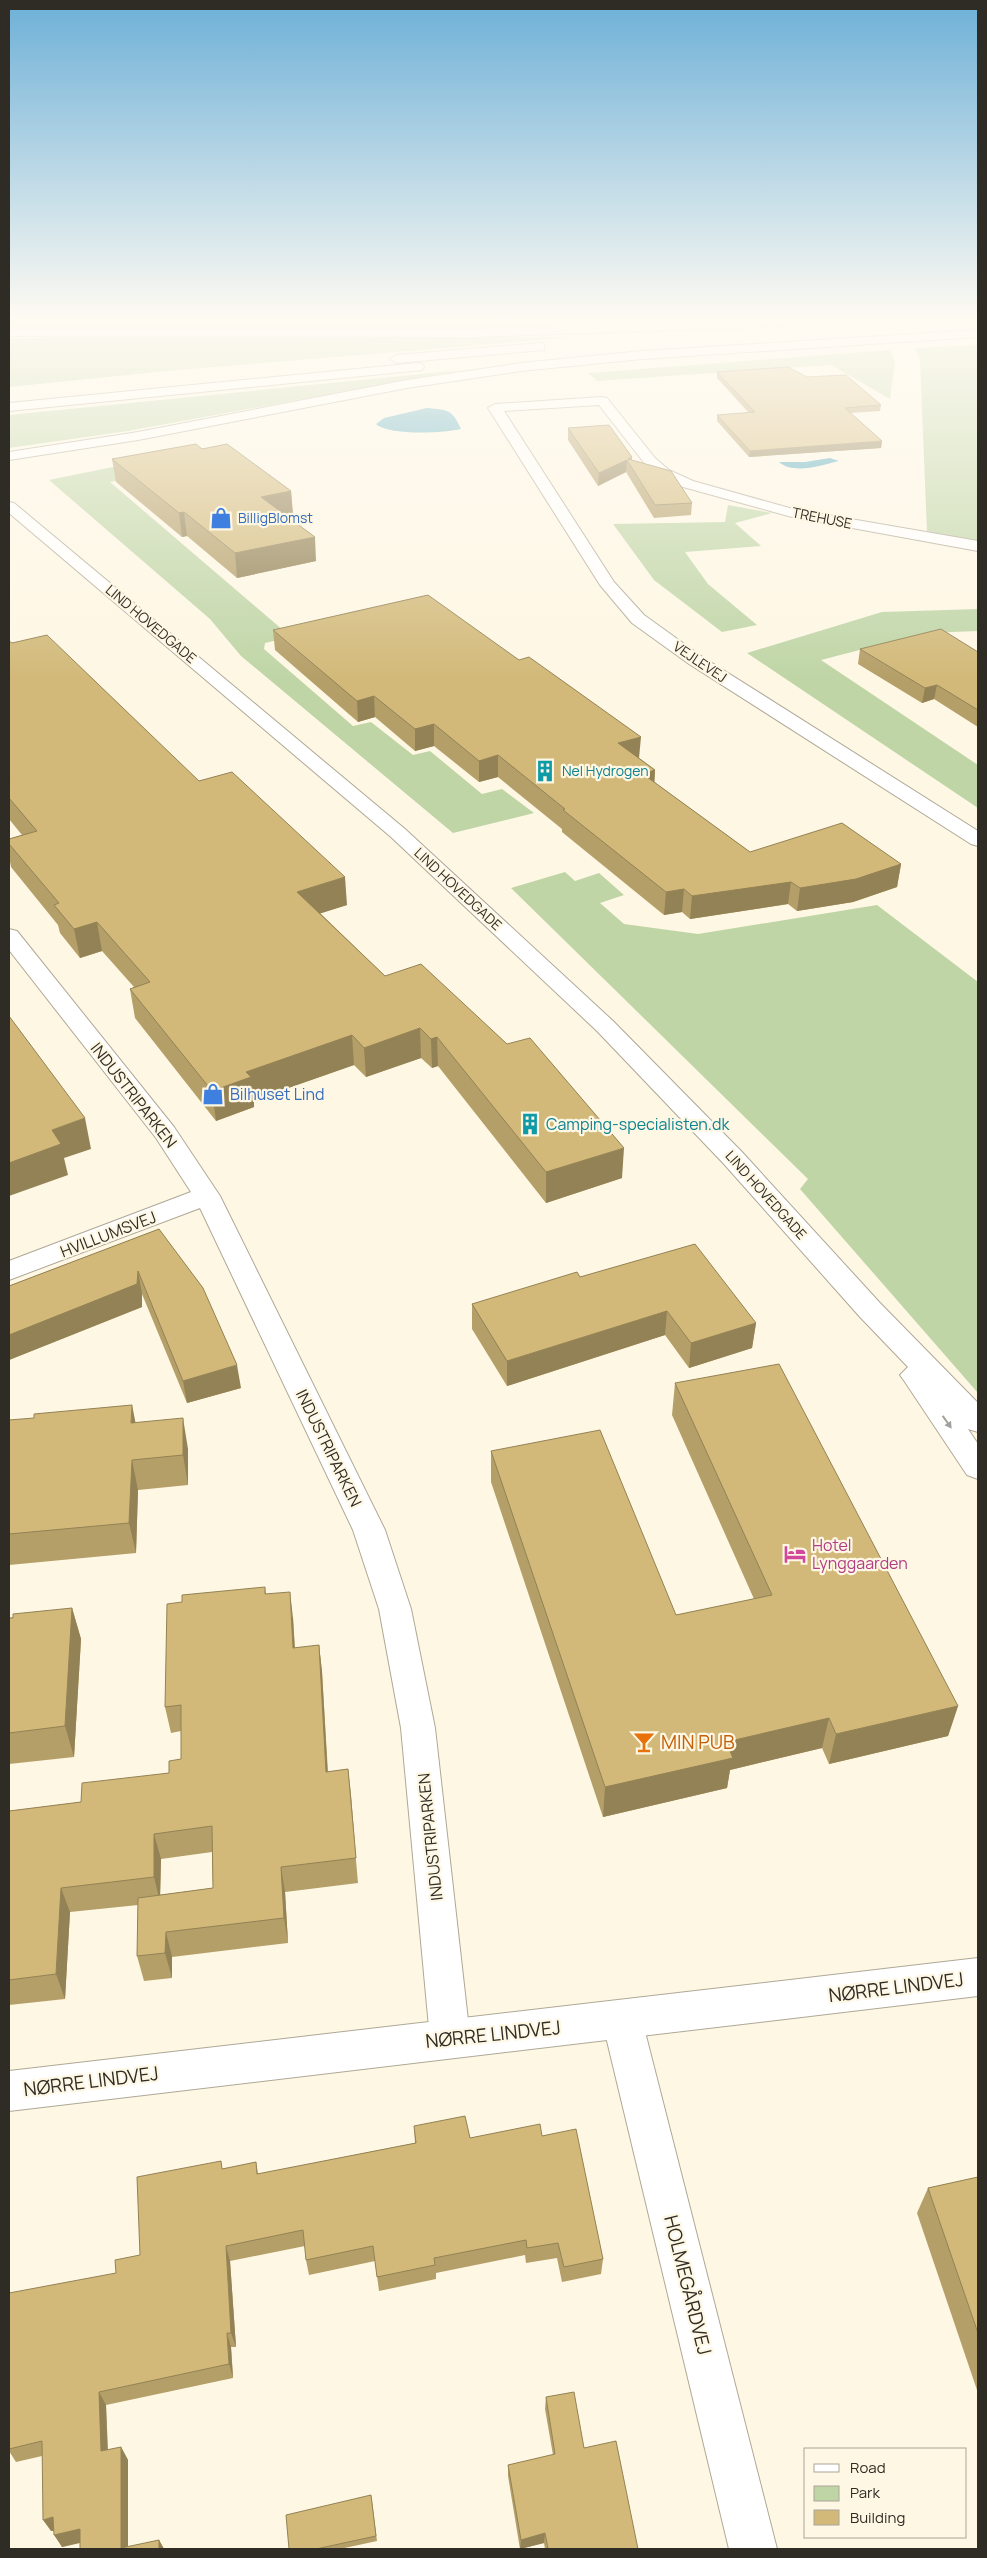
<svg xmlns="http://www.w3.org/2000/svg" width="987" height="2558" font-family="Manrope,sans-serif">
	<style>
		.green { fill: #bfd5a6 }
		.water { fill: #55a9be }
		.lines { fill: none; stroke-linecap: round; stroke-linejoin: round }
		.minor-casing { stroke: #afa897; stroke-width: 2 }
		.tertiary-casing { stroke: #afa897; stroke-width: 2 }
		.secondary-casing { stroke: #afa897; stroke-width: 2 }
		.motorway-casing { stroke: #afa897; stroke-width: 2 }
		.minor { fill: #fff; fill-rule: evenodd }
		.tertiary { fill: #fff; fill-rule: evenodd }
		.secondary { fill: #fff; fill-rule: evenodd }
		.motorway { fill: #fff; fill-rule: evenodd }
		.wall { fill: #b59f68; fill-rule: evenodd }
		.shaded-wall { fill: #938255 }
		.building { fill: #d2b979; stroke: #938255 }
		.oneway { fill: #a1a09d }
		.labels { text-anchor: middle; stroke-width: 4.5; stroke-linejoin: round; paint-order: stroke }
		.far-shop-label { font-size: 14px; fill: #366cbe; stroke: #fef7e4; text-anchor: start }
		.far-street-label { font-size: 14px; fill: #2f2c25; stroke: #fef7e4 }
		.far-culture-label { font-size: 14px; fill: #0d838f; stroke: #fef7e4; text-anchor: start }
		.shop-label { font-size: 16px; fill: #366cbe; stroke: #fef7e4; text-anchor: start }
		.street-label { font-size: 16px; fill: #2f2c25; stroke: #fef7e4 }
		.culture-label { font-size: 16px; fill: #0d838f; stroke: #fef7e4; text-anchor: start }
		.hotel-label { font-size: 16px; fill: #b23c85; stroke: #fef7e4; text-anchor: start }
		.near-food-label { font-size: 19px; fill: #c56008; stroke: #fef7e4; text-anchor: start }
		.near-street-label { font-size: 19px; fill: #2f2c25; stroke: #fef7e4 }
	</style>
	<rect width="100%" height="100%" fill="#fef7e4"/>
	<!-- green -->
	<g class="green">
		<polygon points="9,322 661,322 479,328 9,331"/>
		<polygon points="579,337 177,370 9,387 9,338"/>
		<polygon points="978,345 978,544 959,541 927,531 920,360 915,348"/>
		<polygon points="890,350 895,362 890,399 831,365 597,381 588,373"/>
		<polygon points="461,370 128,431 9,448 9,415"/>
		<polygon points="167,456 181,468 110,482 291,637 265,643 264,649 353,726 371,722 413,755 430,751 482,794 502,789 534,813 453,833 241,656 210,619 49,480"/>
		<polygon points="728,505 772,513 735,523 761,546 685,552 708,584 757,625 722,632 654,580 613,524 725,522"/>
		<polygon points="978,609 978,631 925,633 821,660 978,765 978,808 747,653 882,612"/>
		<polygon points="565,872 575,881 599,873 624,895 600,903 624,924 698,934 877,905 978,982 978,1393 800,1189 808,1179 511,888"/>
	</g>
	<!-- water -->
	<g class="water">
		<path d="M427 408C448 410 452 409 461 429 443 433 390 436 376 424L384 418Z"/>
		<path d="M830 458 839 461C822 465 794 475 779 462H805Z"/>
	</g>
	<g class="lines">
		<!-- minor casing -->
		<g class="minor-casing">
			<g id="minor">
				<polygon points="602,397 607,398 655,458 669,470 693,481 793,509 978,541 978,551 792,517 683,487 659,476 645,464 599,405 504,411 614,582 644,615 701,656 978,831 978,846 971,844 689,664 632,623 600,585 488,408 495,404"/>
				<polygon points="9,929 17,931 174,1127 220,1196 385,1530 411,1609 435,1728 470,2038 464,2052 450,2058 436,2052 430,2038 401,1728 379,1609 353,1530 200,1208 9,1280 9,1261 191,1192 156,1138 9,950"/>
				<polygon points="622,2000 636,2006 642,2020 777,2549 729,2549 602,2020 608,2006"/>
			</g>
		</g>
		<!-- tertiary casing -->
		<g class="tertiary-casing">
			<polygon id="tertiary" points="978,1958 978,1996 9,2111 9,2071"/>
		</g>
		<!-- secondary casing -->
		<g class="secondary-casing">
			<polygon id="secondary" points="9,502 14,503 405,829 613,1021 742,1152 880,1303 978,1403 978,1432 968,1429 978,1444 978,1479 967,1475 905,1382 900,1375 908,1367 860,1317 724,1164 597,1031 391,837 9,513"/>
		</g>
		<!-- motorway casing -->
		<g class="motorway-casing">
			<g id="motorway">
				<polygon points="701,322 827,322 821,325 473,337 9,336 9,329 473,329"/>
				<polygon points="978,330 978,337 642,359 521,371 407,388 138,440 9,460 9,452 138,432 407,380 521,363 642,351"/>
				<polygon points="540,343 544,344 544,350 396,363 390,359 396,355"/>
				<polygon points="418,363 422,364 424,367 422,370 9,411 9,403"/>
			</g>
		</g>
		<!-- minor -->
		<use href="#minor" class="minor"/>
		<!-- tertiary -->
		<use href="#tertiary" class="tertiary"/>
		<!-- secondary -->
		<use href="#secondary" class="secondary"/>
		<!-- motorway -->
		<use href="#motorway" class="motorway"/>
	</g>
	<!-- wall -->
	<g class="wall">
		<polygon points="717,372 807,377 881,405 880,411 851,413 882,441 881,448 749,457 717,421 717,415 749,413 717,378"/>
		<polygon points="568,428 632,457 632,460 692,503 691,515 654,518 626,472 598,486 568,440"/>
		<polygon points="202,449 291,491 293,515 287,516 316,561 237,578 187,536 182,537 116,482 112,459"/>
		<polygon points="273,630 639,758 655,770 654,782 750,852 901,864 897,887 853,902 797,911 788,904 690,919 682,912 664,915 562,832 562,829 498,777 479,782 434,746 415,751 375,717 358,722 275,650"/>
		<polygon points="9,641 199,781 347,905 320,913 385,976 622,1178 546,1203 438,1066 432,1068 421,1058 366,1077 354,1065 254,1100 254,1107 216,1121 135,1018 130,989 134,987 102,951 80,958 60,933 58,925 11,867 9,856 9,839 22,835 9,819"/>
		<polygon points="860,649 978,652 978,727 934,699 922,703 858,664"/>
		<polygon points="159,1229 241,1388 187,1403 142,1294 142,1307 9,1360 9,1286"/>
		<polygon points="580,1277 756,1323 752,1348 689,1368 665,1335 507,1386 472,1329 472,1304"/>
		<polygon points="675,1383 958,1706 948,1736 829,1764 822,1748 730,1770 727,1788 603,1817 491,1482 491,1451 676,1615 754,1599 672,1415"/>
		<polygon points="9,1420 136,1423 188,1449 188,1485 138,1490 136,1553 9,1565"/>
		<path d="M265 1587 266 1594 293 1618 295 1648 319 1645 322 1672 328 1772 348 1769 358 1883 285 1892 288 1943 172 1957V1978L144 1981 137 1956 138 1905 70 1912 65 1999 9 2005V1811L81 1802 169 1773 181 1759V1731L171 1733 165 1707 182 1602ZM212 1852 213 1888 160 1895 161 1859Z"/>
		<polygon points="72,1608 81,1639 74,1757 9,1764 9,1618"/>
		<polygon points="414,2126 470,2138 542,2136 603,2259 601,2274 562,2282 557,2258 526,2263 525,2255 436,2273 436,2279 379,2291 375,2261 309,2275 306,2260 305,2246 230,2261 236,2347 231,2347 233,2378 106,2405 108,2450 121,2447 128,2460 128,2547 159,2540 164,2549 80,2549 80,2543 62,2547 54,2531 51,2531 42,2456 16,2462 9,2451 9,2449 116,2273 140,2255 223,2169 256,2162 258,2174 415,2143"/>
		<polygon points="978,2177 978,2390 977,2390 917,2213 928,2188"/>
		<polygon points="546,2397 584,2448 638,2549 545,2549 544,2543 520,2549 508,2476 508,2465 553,2455 545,2409"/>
		<polygon points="372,2501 377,2541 340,2549 289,2549"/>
	</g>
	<!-- shaded-wall -->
	<g class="shaded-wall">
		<polygon points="882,441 881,448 749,457 750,451"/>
		<polygon points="627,460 626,472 598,486 599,473"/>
		<polygon points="291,491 293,515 263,521 261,497"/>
		<polygon points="184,512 187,536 182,537 179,513"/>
		<polygon points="315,537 316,561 237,578 235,553"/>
		<polygon points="937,685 934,699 922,703 925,688"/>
		<polygon points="374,696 375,717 358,722 357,701"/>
		<polygon points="434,724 434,746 415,751 415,729"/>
		<polygon points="641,737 639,758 616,765 618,743"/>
		<polygon points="498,755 498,777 479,782 479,761"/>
		<polygon points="655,770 654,792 643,774"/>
		<polygon points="901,864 897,887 853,902 797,911 800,888"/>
		<polygon points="345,877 347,905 300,920 297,892"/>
		<polygon points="791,882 788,904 690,919 692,896"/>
		<polygon points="684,889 682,912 664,915 666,892"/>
		<polygon points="97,922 102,951 80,958 74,929"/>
		<polygon points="420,1028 421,1058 366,1077 364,1048"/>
		<polygon points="352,1035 354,1065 254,1100 254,1107 216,1121 212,1091 246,1072"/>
		<polygon points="437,1037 438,1066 432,1068 431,1039"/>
		<polygon points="85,1118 91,1149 64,1158 68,1175 9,1196 9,1163 52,1130"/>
		<polygon points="624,1148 622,1178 546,1203 546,1172"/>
		<polygon points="138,1271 142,1294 142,1307 9,1360 9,1335"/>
		<polygon points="667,1311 665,1335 507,1386 507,1361"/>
		<polygon points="756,1323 752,1348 689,1368 691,1343"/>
		<polygon points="237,1365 241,1388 187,1403 183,1381"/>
		<polygon points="132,1405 138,1435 131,1423"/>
		<polygon points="183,1418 188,1449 188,1485 183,1455"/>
		<polygon points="132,1460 138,1490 136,1553 129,1523"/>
		<polygon points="290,1592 293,1618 296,1674 293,1648"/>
		<polygon points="72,1608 81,1639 74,1757 65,1726"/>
		<polygon points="319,1645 322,1672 329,1798 326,1772"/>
		<polygon points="958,1706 948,1736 829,1764 836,1734"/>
		<polygon points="829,1718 822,1748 730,1770 727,1788 603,1817 605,1787 726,1742"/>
		<polygon points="348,1769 351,1795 358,1883 356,1858"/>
		<polygon points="154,1834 161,1859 160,1902 154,1877"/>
		<polygon points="281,1867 285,1892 288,1943 284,1918"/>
		<polygon points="61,1888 70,1912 65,1999 56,1974"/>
		<polygon points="166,1932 172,1957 172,1978 165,1953"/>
		<polygon points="226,2246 230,2261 236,2347 231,2333"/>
		<polygon points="227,2333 231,2347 233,2378 229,2364"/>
		<polygon points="99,2392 106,2405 108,2464 101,2451"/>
		<polygon points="121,2447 128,2460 128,2549 121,2548"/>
		<polygon points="53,2517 61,2529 51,2531 43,2520"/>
		<polygon points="80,2529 87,2541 62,2547 54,2535"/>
		<polygon points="545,2533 544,2543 520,2549 521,2540"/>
		<polygon points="159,2540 164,2549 159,2549"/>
	</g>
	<!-- building -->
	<g class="building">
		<polygon points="788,367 807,377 846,375 881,405 845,408 882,441 750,451 717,415 755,412 717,372"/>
		<polygon points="609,425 632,457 628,459 671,471 692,503 655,505 627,460 599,473 568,428"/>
		<polygon points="196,444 202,449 227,444 291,491 261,497 315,537 235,553 184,512 179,513 112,459"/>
		<polygon points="428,595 519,660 529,657 641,737 618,743 655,770 643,774 750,852 842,823 901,864 856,879 800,888 791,882 692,896 684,889 666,892 563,810 565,809 498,755 479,761 434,724 415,729 374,696 357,701 273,630"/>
		<polygon points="941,629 978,652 978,710 937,685 925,688 860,649"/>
		<polygon points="47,635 199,781 232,772 345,877 297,892 385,976 421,964 507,1044 530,1038 624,1148 546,1172 437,1037 431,1039 420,1028 364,1048 352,1035 246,1072 251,1077 212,1091 130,989 150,982 97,922 74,929 54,905 59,903 9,844 9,839 37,831 9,798 9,781 10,780 9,778 9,641 12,643"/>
		<polygon points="9,1016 85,1118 52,1130 61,1144 9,1163"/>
		<polygon points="159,1229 203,1288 237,1365 183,1381 138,1271 137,1284 9,1335 9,1286"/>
		<polygon points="695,1244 756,1323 691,1343 667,1311 507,1361 472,1304 577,1272 580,1277"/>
		<polygon points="779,1364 958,1706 836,1734 829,1718 726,1742 733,1758 605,1787 491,1451 600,1430 676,1615 772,1595 675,1383"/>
		<polygon points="132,1405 131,1423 183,1418 183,1455 132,1460 129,1523 9,1534 9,1420 34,1418 34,1414"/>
		<polygon points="265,1587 265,1594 290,1592 293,1648 319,1645 326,1772 348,1769 356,1858 281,1867 284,1918 166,1932 165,1953 137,1956 138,1898 213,1888 212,1826 154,1834 154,1877 61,1888 56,1974 9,1980 9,1811 81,1802 82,1783 169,1773 169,1761 181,1759 181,1705 165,1707 167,1604 182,1602 182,1595"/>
		<polygon points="72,1608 65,1726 9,1733 9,1618 13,1618 13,1614"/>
		<polygon points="465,2116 470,2138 540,2124 542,2136 576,2129 603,2259 564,2267 558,2243 527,2248 526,2240 434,2258 435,2265 377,2277 373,2246 306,2260 303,2230 226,2246 231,2333 227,2333 229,2364 99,2392 101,2451 121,2447 121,2548 159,2540 159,2549 80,2549 80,2529 54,2535 53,2517 43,2520 42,2441 9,2449 9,2293 116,2273 115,2260 140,2255 137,2177 221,2161 222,2169 256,2162 257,2174 416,2143 414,2126"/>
		<polygon points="978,2177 978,2333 928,2188"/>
		<polygon points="574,2392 584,2448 616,2441 638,2549 548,2549 545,2533 521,2540 508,2465 555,2454 546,2397"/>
		<polygon points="371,2495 376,2536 316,2549 289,2549 286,2515"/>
	</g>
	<!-- one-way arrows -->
	<defs><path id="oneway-solid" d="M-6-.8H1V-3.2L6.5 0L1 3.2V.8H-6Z" transform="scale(1.25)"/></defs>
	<use class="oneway" href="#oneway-solid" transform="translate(947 1422) rotate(55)"/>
	<!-- sky -->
	<linearGradient id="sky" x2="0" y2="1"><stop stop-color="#6db0d7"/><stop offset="0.47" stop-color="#fffbf3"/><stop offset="1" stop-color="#fffbf3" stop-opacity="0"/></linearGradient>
	<rect width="987" height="680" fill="url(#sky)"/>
	<!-- icons -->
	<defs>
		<g id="shop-bare" transform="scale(1.725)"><path d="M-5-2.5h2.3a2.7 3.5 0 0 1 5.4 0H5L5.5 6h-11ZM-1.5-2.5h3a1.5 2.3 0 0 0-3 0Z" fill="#3f7fe0" stroke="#fef7e4" stroke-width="2.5" paint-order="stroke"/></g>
		<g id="building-bare" transform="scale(1.725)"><path d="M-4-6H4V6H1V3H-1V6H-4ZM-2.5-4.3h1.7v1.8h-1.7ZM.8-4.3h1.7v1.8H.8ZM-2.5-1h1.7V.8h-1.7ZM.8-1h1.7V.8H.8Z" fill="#0f9aa8" stroke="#fef7e4" stroke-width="2.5" paint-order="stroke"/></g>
		<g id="hotel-bare" transform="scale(1.725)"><path d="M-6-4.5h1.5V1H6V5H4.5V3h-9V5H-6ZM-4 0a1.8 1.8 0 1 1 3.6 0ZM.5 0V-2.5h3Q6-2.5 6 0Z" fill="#d1479c" stroke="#fef7e4" stroke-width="2.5" paint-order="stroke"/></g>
		<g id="bar-bare" transform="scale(1.725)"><path d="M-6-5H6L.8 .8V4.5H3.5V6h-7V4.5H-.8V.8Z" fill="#e8710a" stroke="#fef7e4" stroke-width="2.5" paint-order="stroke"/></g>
	</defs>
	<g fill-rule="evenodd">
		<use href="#shop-bare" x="221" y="518"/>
		<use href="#building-bare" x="545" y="771"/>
		<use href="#shop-bare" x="213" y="1094"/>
		<use href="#building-bare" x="530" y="1124"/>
		<use href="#hotel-bare" x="795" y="1554"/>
		<use href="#bar-bare" x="644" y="1742"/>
	</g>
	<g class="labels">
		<!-- far-shop labels -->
		<g class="far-shop-label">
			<text x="238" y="523">BilligBlomst</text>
		</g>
		<!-- far-street labels -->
		<g class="far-street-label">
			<text transform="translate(822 518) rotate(11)" y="5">TREHUSE</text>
			<text transform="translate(151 624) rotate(40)" y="5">LIND HOVEDGADE</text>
			<text transform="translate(700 662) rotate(34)" y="5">VEJLEVEJ</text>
			<text transform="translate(458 889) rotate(43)" y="5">LIND HOVEDGADE</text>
			<text transform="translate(766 1195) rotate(48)" y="5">LIND HOVEDGADE</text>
		</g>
		<!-- far-culture labels -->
		<g class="far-culture-label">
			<text x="562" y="776">Nel Hydrogen</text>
		</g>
		<!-- shop labels -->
		<g class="shop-label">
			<text x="230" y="1100">Bilhuset Lind</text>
		</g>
		<!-- street labels -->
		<g class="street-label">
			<text transform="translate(134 1095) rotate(52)" y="6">INDUSTRIPARKEN</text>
			<text transform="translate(108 1234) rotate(-21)" y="6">HVILLUMSVEJ</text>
			<text transform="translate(329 1448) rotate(64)" y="6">INDUSTRIPARKEN</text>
			<text transform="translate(430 1837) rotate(-96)" y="6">INDUSTRIPARKEN</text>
		</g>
		<!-- culture labels -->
		<g class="culture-label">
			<text x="546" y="1130">Camping-specialisten.dk</text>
		</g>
		<!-- hotel labels -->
		<g class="hotel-label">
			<text x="812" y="1551">Hotel<tspan x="812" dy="18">Lynggaarden</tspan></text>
		</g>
		<!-- near-food labels -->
		<g class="near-food-label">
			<text x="661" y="1749">MIN PUB</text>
		</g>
		<!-- near-street labels -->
		<g class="near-street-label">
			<text transform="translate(896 1987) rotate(-7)" y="7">NØRRE LINDVEJ</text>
			<text transform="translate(493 2034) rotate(-6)" y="7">NØRRE LINDVEJ</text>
			<text transform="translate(91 2081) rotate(-7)" y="7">NØRRE LINDVEJ</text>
			<text transform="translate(688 2285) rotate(76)" y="7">HOLMEGÅRDVEJ</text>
		</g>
	</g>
	<!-- border -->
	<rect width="987" height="2558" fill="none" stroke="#2f2c25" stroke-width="20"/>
	<!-- legend -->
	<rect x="804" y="2448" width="162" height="90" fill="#fef7e4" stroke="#aba698"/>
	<rect x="814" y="2464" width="25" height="8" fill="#ffffff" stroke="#aba698"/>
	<text x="850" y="2473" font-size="15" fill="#2f2c25">Road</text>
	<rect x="814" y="2486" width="25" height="15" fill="#bfd5a6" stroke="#aba698"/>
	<text x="850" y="2498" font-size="15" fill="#2f2c25">Park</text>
	<rect x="814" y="2510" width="25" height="15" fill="#d2b979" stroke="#aba698"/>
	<text x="850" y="2523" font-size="15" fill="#2f2c25">Building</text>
</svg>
